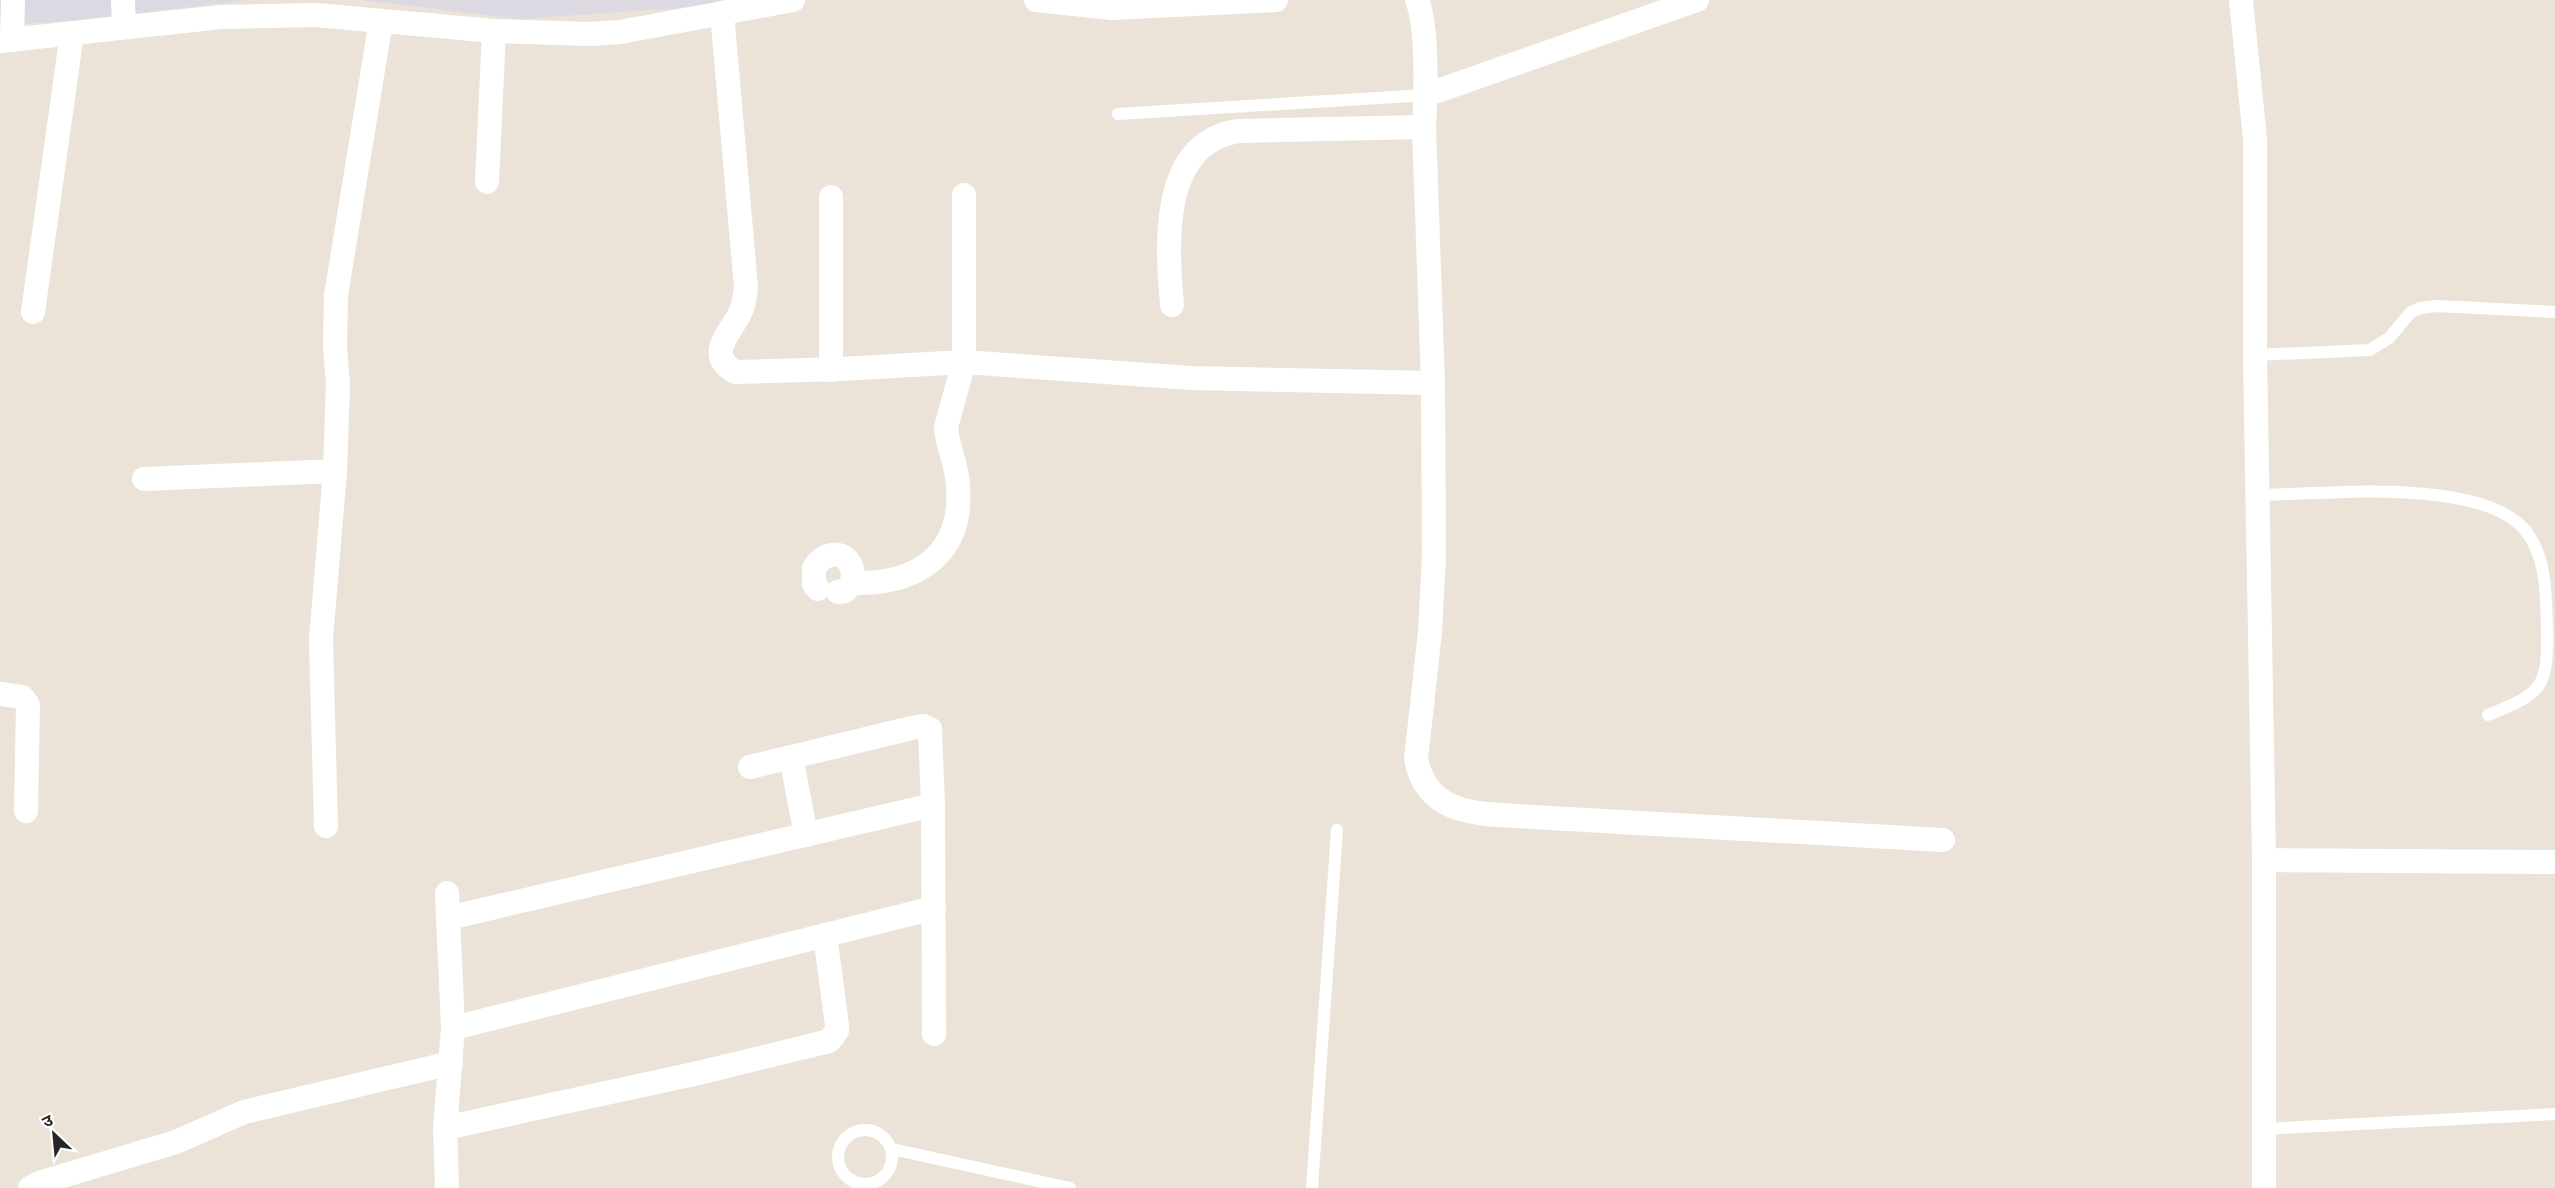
<svg xmlns="http://www.w3.org/2000/svg" width="2555" height="1188" font-family="'Asap Condensed','Noto Sans Devanagari',sans-serif">
	<style>
		.industrial { fill: #dcd9e2 }
		.lines { fill: none; stroke-linecap: round; stroke-linejoin: round }
		.service { stroke: #fff; stroke-width: 12 }
		.minor { stroke: #fff; stroke-width: 24 }
	</style>
	<rect width="100%" height="100%" fill="#ebe3d8"/>
	<!-- industrial -->
	<g class="industrial">
		<polygon points="0,0 251,0 70,21 0,25"/>
		<polygon points="361,0 719,0 720,5 520,19"/>
	</g>
	<g class="lines">
		<!-- service -->
		<g class="service">
			<polyline points="1118,114 1426,95"/>
			<polyline points="2255,355 2370,350 2389,338 2411,312 2420,308 2437,306 2555,312"/>
			<path d="M2259 495C2324 494 2478 477 2524 529 2547 555 2546 596 2547 629 2548 689 2542 693 2488 715"/>
			<polyline points="2263,1129 2555,1114"/>
			<circle cx="865" cy="1157" r="27"/>
			<polyline points="892,1149 1070,1188"/>
			<polyline points="1312,1188 1337,830"/>
		</g>
		<!-- minor -->
		<g class="minor">
			<polyline points="123,0 124,27"/>
			<polyline points="1036,0 1112,8 1276,0"/>
			<path d="M1417 0C1428 27 1426 96 1424 127L1433 383 1434 556 1430 632 1416 759C1428 819 1483 813 1532 817L1943 840"/>
			<polyline points="2241,0 2255,139 2255,355 2264,860 2264,1188"/>
			<path d="M722 13 746 287C745 297 744 306 739 315 728 336 706 355 735 372L840 369 964 362 1191 378 1433 383"/>
			<polyline points="12,40 13,0"/>
			<polyline points="0,41 221,17 316,15 494,31 591,34 620,32 793,0"/>
			<polyline points="1426,95 1697,0"/>
			<polyline points="487,182 494,31"/>
			<polyline points="831,197 831,370"/>
			<path d="M1172 305C1167 246 1159 142 1239 131L1424 127"/>
			<polyline points="33,312 72,33"/>
			<polyline points="144,479 335,471"/>
			<path d="M818 589 814 584V568C829 544 858 554 852 583"/>
			<path d="M838 592 845 591 852 583C922 585 967 550 957 477 955 460 947 445 946 427L964 362V195"/>
			<polyline points="0,694 22,697 28,705 26,811"/>
			<polyline points="791,757 806,835"/>
			<polyline points="750,767 912,728 923,726 930,729 933,805 934,1034"/>
			<polyline points="326,826 321,639 335,471 338,384 335,346 336,295 381,21"/>
			<polyline points="2264,860 2555,862"/>
			<polyline points="447,893 453,1028 445,1128 447,1188"/>
			<polyline points="448,918 933,805"/>
			<polyline points="453,1028 934,908"/>
			<polyline points="445,1128 703,1072 829,1041 837,1031 837,1025 825,935"/>
			<polyline points="30,1188 39,1183 176,1142 244,1112 451,1063"/>
		</g>
	</g>
	<!-- north arrow -->
	<g transform="translate(54 1134) rotate(334)" stroke="#ffffff" stroke-width="4.5" paint-order="stroke">
	<path d="M0-4.5L10 22L0 15L-10 22Z" fill="#272727"/>
	<text y="-9" font-size="16" font-weight="bold" text-anchor="middle" fill="#272727">उ</text>
	</g>
</svg>
